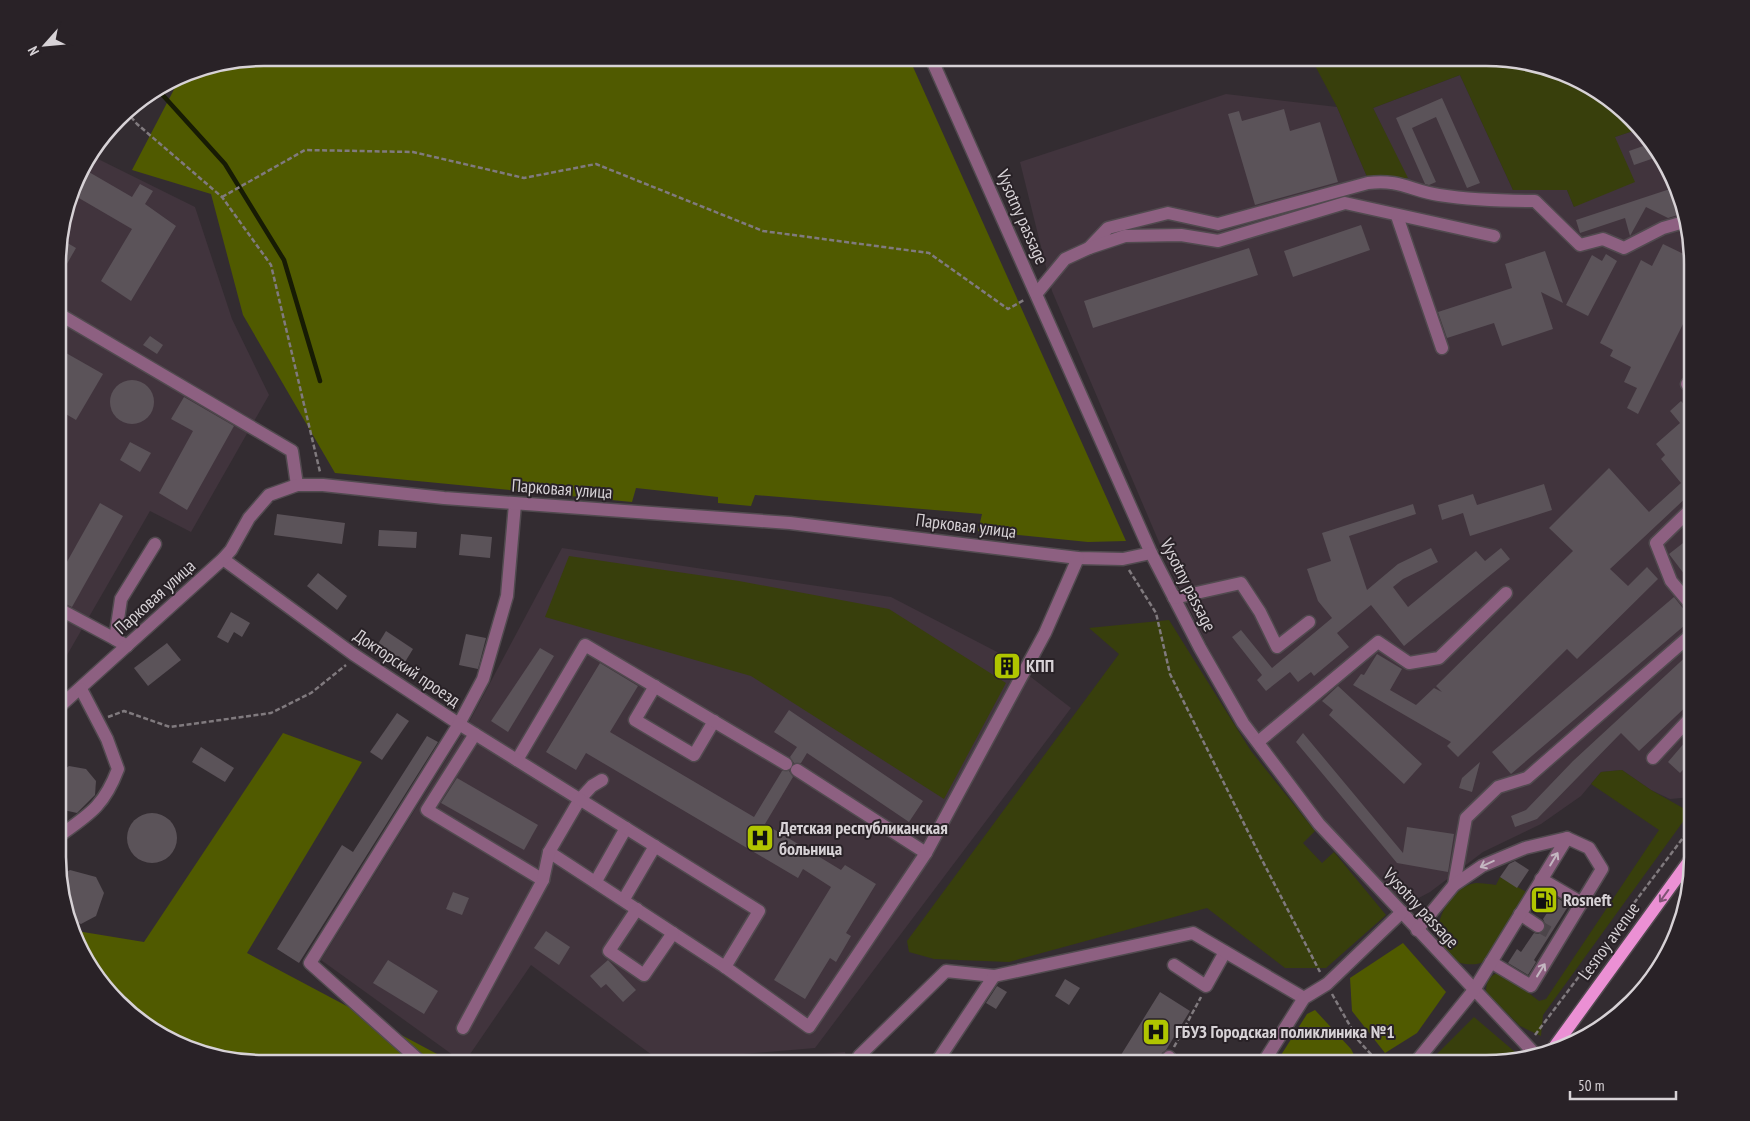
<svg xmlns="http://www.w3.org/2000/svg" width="1750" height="1121" font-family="'PT Sans Narrow',sans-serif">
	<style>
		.built { fill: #41343d }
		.green { fill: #383f0c }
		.forest { fill: #505a00 }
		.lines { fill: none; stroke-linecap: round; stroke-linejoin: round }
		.stream { stroke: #171b04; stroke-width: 4.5 }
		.building { fill: #5b5359 }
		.minor-tunnel { stroke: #4c454a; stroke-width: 12; stroke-dasharray: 12 6; stroke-linecap: butt }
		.minor-casing { stroke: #514a4f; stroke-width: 15 }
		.major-casing { stroke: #514a4f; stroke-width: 15 }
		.path { stroke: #807a7e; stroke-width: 2.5; stroke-dasharray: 5 2.5; stroke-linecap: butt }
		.minor { stroke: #8d6081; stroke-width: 12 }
		.major { stroke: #eb90d4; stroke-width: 12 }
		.oneway { stroke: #c4b6c1 }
		.oneway2 { stroke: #805475 }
		.labels { text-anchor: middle; stroke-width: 4; stroke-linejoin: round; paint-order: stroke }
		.street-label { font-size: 18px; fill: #d7d2d6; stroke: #292227 }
		.poi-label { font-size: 18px; font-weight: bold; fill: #d7d2d6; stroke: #292227; text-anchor: start }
		.rim { fill: none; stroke: #d7d2d6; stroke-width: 2.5 }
	</style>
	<rect width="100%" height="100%" fill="#332c31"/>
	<!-- built -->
	<g class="built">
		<polygon points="1460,75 1513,190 1567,190 1574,207 1615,137 1636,130 1665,161 1692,251 1692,797 1670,799 1651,790 1622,770 1601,772 1581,796 1541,824 1483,852 1430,892 1413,901 1391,894 1328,824 1248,719 1206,643 1173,575 1052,291 1020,162 1226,94 1337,107 1368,179 1407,178 1373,108"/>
		<polygon points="92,156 195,207 232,319 269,395 191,532 150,511 59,669 59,237 79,172"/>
		<polygon points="562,548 891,597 1001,654 1071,708 815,1048 660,1061 531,965 464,1063 321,960 466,728"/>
		<polygon points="845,1052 848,1063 715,1063"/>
	</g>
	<!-- green -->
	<g class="green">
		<polygon points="1311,58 1486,58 1552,68 1601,92 1636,130 1615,137 1635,182 1574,207 1567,190 1513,190 1460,75 1373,108 1408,178 1368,179 1337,107"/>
		<polygon points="569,556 739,581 889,609 1006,683 944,799 751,676 545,617"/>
		<polygon points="1169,620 1251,751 1315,831 1303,843 1322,863 1334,852 1386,915 1326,968 1285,968 1207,908 1009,962 934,959 909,952 907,941 1119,654 1089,628"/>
		<path d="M1622 770 1651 790 1690 812 1543 1015 1541 1036 1520 1026 1486 992C1486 981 1490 975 1501 971L1539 1001 1546 999 1659 830 1591 784 1601 772Z"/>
		<path d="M1500 877 1528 893 1484 962C1467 969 1440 960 1438 939 1435 917 1453 886 1476 883 1482 883 1490 884 1496 885Z"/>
		<polygon points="1474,1017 1515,1052 1510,1060 1499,1063 1432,1063 1436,1055"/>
	</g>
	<!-- forest -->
	<g class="forest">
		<polygon points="264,58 909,58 1126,541 1088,542 978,531 982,514 755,495 751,506 718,503 718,497 636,488 632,502 335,473 243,315 211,194 132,170 181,76"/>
		<polygon points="283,733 362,762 247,953 454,1063 264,1063 210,1056 149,1029 92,972 77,931 144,942"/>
		<polygon points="1403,943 1446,992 1417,1033 1385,1053 1352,1011 1350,978"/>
		<polygon points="1315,1010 1351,1049 1358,1063 1276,1063 1307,1014"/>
	</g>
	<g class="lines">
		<!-- stream -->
		<polyline class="stream" points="159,91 225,164 284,260 320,381"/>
	</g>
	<!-- building -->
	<g class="building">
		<polygon points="1442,98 1480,183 1467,188 1436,117 1412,128 1436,182 1429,185 1425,184 1396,118"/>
		<polygon points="1284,109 1290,131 1320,122 1338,182 1255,205 1228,114 1239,111 1242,121"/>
		<polygon points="1649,144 1660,156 1634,165 1629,151"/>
		<polygon points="82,168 132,197 140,184 153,191 145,204 176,226 131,301 101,281 132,229 72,194"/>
		<polygon points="1673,188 1681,214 1668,218 1646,207 1630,236 1625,218 1580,233 1576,220"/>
		<polygon points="1361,225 1370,250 1293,277 1284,251"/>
		<polygon points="59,238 76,248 59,278"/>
		<polygon points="1663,244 1692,258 1692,306 1638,414 1627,408 1637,388 1624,382 1631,367 1610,356 1613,350 1600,343 1641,260 1652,266"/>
		<polygon points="1249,248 1258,275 1093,328 1084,301"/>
		<polygon points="1545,251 1563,303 1541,292 1553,329 1502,346 1494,323 1447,338 1438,312 1512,288 1505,264"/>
		<polygon points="1606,254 1617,261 1588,316 1566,305 1592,255 1602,261"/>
		<polygon points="150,336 163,345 157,354 143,345"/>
		<polygon points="59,349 103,374 76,420 59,410"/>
		<circle cx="132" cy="402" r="22"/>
		<polygon points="184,397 234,426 187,510 159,493 193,431 171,419"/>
		<polygon points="1681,401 1692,413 1692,496 1690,494 1610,569 1628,586 1647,567 1658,579 1577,659 1567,649 1458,757 1447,746 1451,742 1353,685 1361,674 1364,675 1377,654 1402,669 1390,690 1416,705 1434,688 1442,692 1436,686 1573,551 1549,528 1609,468 1649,512 1681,483 1661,459 1665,455 1656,444 1680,423 1670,411"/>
		<polygon points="130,442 151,453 140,472 120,460"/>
		<polygon points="1544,484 1552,510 1470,536 1463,513 1442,520 1438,505 1473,494 1477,505"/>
		<polygon points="100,503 123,516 72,607 59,601 59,576"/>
		<polygon points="1413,504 1416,514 1349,536 1367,590 1398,564 1431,548 1438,562 1403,579 1393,587 1408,607 1476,551 1485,561 1501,548 1510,559 1404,646 1371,605 1337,633 1349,647 1314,676 1311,672 1298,682 1290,672 1266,691 1257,680 1262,675 1232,637 1241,630 1272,668 1332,618 1318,601 1307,569 1331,561 1322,533"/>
		<polygon points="277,514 345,523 342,544 274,535"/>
		<polygon points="379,530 417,532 416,548 378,546"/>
		<polygon points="461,534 492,537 490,558 459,555"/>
		<polygon points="1692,536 1692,593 1686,586 1691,583 1669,554"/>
		<polygon points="318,573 347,596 337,610 307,586"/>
		<polygon points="1674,597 1686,612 1692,614 1692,619 1511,774 1492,752"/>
		<polygon points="231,612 250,623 242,637 234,632 228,643 217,637"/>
		<polygon points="386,631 413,649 405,662 378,644"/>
		<polygon points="466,634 486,638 478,669 459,665"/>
		<polygon points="167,643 181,660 148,686 134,668"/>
		<polygon points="540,648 554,656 508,732 491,721"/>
		<polygon points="1692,651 1692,701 1639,751 1621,733 1537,819 1515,827 1511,816 1526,810 1573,761"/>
		<polygon points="600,663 638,686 610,732 754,817 782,771 789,771 793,777 765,824 841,870 845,865 876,884 846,933 851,936 836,962 830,958 805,999 774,980 831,887 803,869 798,878 586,753 576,770 546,752"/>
		<polygon points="1338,686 1422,764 1404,784 1329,715 1333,710 1322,701"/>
		<polygon points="789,710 923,801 909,822 807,753 801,763 794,763 790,757 797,747 774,732"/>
		<polygon points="397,713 409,721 382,760 370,752"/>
		<polygon points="1303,733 1403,853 1407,827 1454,834 1448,872 1397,863 1296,742"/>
		<polygon points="1692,734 1692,760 1680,773 1668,762"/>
		<polygon points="427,736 438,742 299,963 277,949 342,845 353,852"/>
		<polygon points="201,747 234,768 225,782 192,762"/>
		<polygon points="1480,762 1472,792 1459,788 1462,778"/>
		<polygon points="69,766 86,769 96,781 95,795 77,813 59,809 59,773"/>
		<polygon points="457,778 538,825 524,850 441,803"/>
		<circle cx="152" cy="838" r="25"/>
		<polygon points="1515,861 1529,870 1517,888 1500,877 1509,864"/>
		<polygon points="70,870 96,877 104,893 96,916 81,924 73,921 59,884 59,876"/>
		<polygon points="453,892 469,898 462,915 446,909"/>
		<polygon points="1557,898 1569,905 1534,960 1536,962 1528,975 1508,963 1517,949 1521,952 1534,933 1538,934 1544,931 1546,926 1543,919"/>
		<polygon points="546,931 570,947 559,965 534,948"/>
		<polygon points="388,960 438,991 424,1014 373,983"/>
		<polygon points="608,960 636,990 623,1002 606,984 601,988 590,976"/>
		<polygon points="1065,979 1080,988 1069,1005 1055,996"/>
		<polygon points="997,986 1007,992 996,1009 986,1003"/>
		<polygon points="1160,992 1190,1011 1166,1050 1162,1053 1158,1063 1116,1063"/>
	</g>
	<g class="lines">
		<!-- minor-tunnel -->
		<polyline class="minor-tunnel" points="1538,926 1551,933"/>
		<!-- minor casing -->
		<g class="minor-casing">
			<g id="minor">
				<polyline points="931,58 1151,553 1200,648 1243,723 1319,824 1534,1053"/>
				<polyline points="1397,216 1442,348"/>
				<path d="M1089 248 1108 228 1168 213 1218 224 1368 183C1401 179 1411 191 1439 195 1471 200 1503 201 1535 201L1580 245 1603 239 1624 248 1663 228 1684 222"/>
				<polyline points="1037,293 1065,259 1089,248 1125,236 1181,235 1218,241 1345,203 1494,236"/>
				<polyline points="59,314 292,451 297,485"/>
				<polyline points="1687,384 1692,379"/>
				<polyline points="1692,508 1656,543 1671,581 1692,606"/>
				<polyline points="223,559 353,654 459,724 483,679 507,596 515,504"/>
				<polyline points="1174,598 1241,583 1260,612 1277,647 1309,622"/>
				<polyline points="59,609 115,639"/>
				<polyline points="127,646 115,639 121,599 155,544"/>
				<polyline points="655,686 635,720 694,755 714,721"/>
				<polyline points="59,707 223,559 231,550 249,518 269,495 297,485 323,485 444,498 790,523 1078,558 1123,559 1151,553"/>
				<polyline points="475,734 427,810 543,880"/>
				<polyline points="1258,742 1378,642 1409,663 1439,658 1506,593"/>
				<polyline points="1653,758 1692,716"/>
				<polyline points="517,760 585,645 786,764"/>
				<polyline points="797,770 926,853"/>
				<path d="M59 836C90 814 104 806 118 769L107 739 81 689"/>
				<polyline points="549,852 725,967 809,1027 926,853 1045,633 1078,558"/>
				<polyline points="1541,879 1582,903"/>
				<polyline points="596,881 626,828"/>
				<polyline points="1454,885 1466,818 1498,787 1527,778 1692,634"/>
				<polyline points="624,899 655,846"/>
				<polyline points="637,909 609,951 644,975 673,933"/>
				<polyline points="1520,914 1538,926"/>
				<polyline points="1417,930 1454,885 1482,866 1525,848 1567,838 1589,848 1602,869 1531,986 1491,962"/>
				<polyline points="1174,965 1206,986 1225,952"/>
				<polyline points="463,1028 543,880 549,852 580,799 592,786 602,780"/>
				<polyline points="859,1056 946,971 994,976 1193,933 1304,998"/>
				<polyline points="1169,1057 1173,1063"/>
				<polyline points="422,1063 310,963 459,724 759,911 725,967"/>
				<polyline points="936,1063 994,976"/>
				<polyline points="1263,1063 1304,998 1327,984 1402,912"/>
				<polyline points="1415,1063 1474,990 1567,838"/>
			</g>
		</g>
		<!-- major casing -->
		<g class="major-casing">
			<g id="major">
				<polyline points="1652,977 1663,960"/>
				<polyline points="1555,1046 1692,857"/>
			</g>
		</g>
		<!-- path -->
		<g class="path">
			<polyline points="126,111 137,124 222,197 271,265 320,472"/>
			<polyline points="222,197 305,150 413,152 524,178 596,164 763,231 929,253 1008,309 1024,300"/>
			<polyline points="1129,570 1156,613 1170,674 1262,860 1320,972"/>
			<polyline points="108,717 124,711 170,727 271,713 311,693 346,665"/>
			<polyline points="1332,994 1358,1040 1379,1063"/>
			<polyline points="1535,1035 1692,826"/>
			<polyline points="1174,1047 1201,997"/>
		</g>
		<!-- minor -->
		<use href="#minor" class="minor"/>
		<!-- major -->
		<use href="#major" class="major"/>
	</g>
	<!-- one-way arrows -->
	<defs><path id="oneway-shaft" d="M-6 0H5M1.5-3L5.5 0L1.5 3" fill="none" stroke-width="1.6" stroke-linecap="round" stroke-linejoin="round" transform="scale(1.25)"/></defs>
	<g class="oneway">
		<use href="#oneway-shaft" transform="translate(1554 859) rotate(-59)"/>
		<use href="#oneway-shaft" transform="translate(1487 864) rotate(155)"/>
		<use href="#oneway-shaft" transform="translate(1541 970) rotate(-58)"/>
	</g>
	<use class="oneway2" href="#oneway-shaft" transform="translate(1664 896) rotate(126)"/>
	<!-- icons -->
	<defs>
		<g id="building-square" transform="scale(1.4375)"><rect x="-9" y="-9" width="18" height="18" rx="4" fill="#b0c500" stroke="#292227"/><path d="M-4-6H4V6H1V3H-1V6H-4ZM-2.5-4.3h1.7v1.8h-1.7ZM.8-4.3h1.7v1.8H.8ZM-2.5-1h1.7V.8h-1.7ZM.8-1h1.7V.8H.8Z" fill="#111"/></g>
		<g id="hospital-square" transform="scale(1.4375)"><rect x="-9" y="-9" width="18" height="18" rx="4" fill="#b0c500" stroke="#292227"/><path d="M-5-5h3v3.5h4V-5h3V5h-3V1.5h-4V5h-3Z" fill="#111"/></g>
		<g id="fuel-square" transform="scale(1.4375)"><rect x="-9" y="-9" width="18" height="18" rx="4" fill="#b0c500" stroke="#292227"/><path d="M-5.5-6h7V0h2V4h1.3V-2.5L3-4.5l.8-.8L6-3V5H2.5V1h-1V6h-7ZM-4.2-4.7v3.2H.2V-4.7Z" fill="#111"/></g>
	</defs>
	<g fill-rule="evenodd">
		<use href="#building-square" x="1007" y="666"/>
		<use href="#hospital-square" x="760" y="838"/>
		<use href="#fuel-square" x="1544" y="900"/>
		<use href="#hospital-square" x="1156" y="1032"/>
	</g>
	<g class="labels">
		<!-- street labels -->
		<g class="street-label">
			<text transform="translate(1022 217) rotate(66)" y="6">Vysotny passage</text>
			<text transform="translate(562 489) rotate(4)" y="6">Парковая улица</text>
			<text transform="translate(966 526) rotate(7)" y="6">Парковая улица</text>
			<text transform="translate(1188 585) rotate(63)" y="6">Vysotny passage</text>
			<text transform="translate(155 597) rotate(-42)" y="6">Парковая улица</text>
			<text transform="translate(407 668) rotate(34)" y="6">Докторский проезд</text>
			<text transform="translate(1421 908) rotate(47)" y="6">Vysotny passage</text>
			<text transform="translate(1609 941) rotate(-54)" y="6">Lesnoy avenue</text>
		</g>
		<!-- poi labels -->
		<g class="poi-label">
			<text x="1026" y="672">КПП</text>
			<text x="779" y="834">Детская республиканская<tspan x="779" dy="21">больница</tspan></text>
			<text x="1563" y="906">Rosneft</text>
			<text x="1175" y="1038">ГБУЗ Городская поликлиника №1</text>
		</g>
	</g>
	<!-- crop -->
	<path d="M0 0H1750V1121H0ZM264 66H1486A198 198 0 0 1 1684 264V857A198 198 0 0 1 1486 1055H264A198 198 0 0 1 66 857V264A198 198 0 0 1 264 66Z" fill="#292227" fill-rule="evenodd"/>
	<path class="rim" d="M264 66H1486A198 198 0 0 1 1684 264V857A198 198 0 0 1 1486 1055H264A198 198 0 0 1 66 857V264A198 198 0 0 1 264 66Z"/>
	<!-- north arrow -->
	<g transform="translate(45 45) rotate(243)" stroke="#292227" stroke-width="4" paint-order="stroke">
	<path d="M0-4L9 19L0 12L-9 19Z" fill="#d7d2d6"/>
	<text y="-8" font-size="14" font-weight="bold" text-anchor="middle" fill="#d7d2d6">N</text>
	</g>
	<!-- scale -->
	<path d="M1570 1091v8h106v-8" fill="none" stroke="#d7d2d6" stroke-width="2.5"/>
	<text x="1578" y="1091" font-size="15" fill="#d7d2d6" stroke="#292227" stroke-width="4" paint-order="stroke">50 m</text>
</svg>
